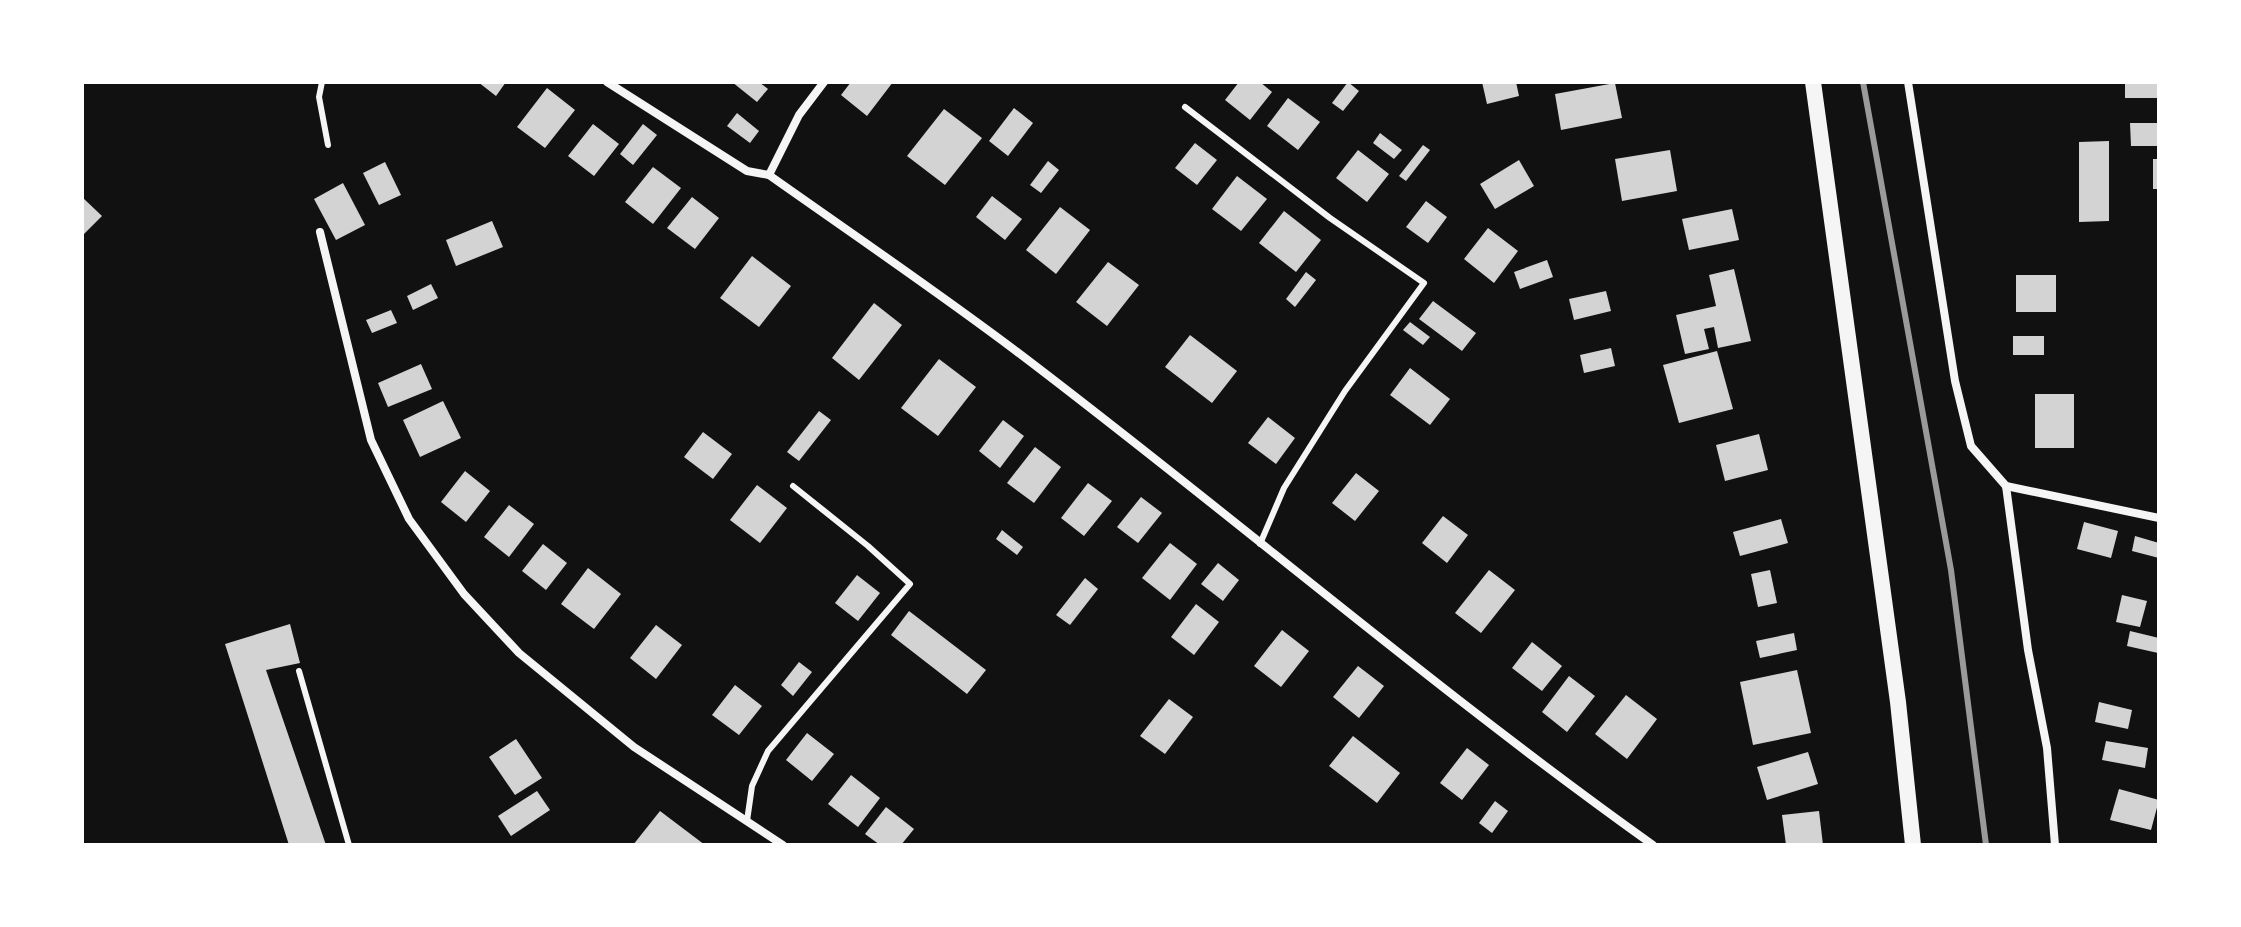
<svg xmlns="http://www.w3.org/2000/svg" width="2241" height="927" font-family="'Sofia Sans Condensed',sans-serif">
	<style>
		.building { fill: #d3d3d3 }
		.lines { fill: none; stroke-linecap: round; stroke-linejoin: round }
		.service { stroke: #f5f5f5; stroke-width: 6 }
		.minor { stroke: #f5f5f5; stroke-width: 8 }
		.secondary { stroke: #f5f5f5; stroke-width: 16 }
		.rail { stroke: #9a9a9a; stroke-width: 6 }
	</style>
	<rect width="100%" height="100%" fill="#111"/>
	<!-- building -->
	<g class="building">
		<polygon points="478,82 506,82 496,96"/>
		<polygon points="732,82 759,82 768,89 757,102"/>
		<polygon points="851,82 893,82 867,116 841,95"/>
		<polygon points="1239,82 1260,82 1272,92 1250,120 1225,100"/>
		<polygon points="1348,82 1359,91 1343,111 1332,103"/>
		<polygon points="1482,82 1516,82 1519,96 1487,104"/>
		<rect x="2125" y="82" width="34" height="16"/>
		<polygon points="1615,83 1622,118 1561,130 1555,94"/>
		<polygon points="547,88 575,110 545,148 517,127"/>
		<polygon points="1288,98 1320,122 1298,150 1267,126"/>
		<polygon points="1014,108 1033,123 1008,156 989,141"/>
		<polygon points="944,109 982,138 945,185 907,156"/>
		<polygon points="737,113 759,131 750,143 727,126"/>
		<polygon points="2130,123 2159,123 2159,146 2131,146"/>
		<polygon points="593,124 619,144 594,176 568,156"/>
		<polygon points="643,124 657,135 633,165 620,154"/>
		<polygon points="1380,133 1402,150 1394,159 1373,143"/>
		<polygon points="2109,141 2109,221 2079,222 2079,142"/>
		<polygon points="1195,143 1217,160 1197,185 1175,168"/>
		<polygon points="1423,145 1430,150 1406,181 1399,176"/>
		<polygon points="1358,150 1389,174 1367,202 1336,178"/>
		<polygon points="1670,150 1677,191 1622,201 1615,159"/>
		<rect x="2153" y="159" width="6" height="30"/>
		<polygon points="1519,160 1534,186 1495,209 1480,184"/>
		<polygon points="1048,161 1059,170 1041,193 1030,185"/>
		<polygon points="385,162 401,195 379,205 363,173"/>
		<polygon points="653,167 681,188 653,224 625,202"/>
		<polygon points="1237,176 1267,199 1241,231 1212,209"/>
		<polygon points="343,183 365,225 336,240 314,199"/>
		<polygon points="992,196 1022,219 1005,240 976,217"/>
		<polygon points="82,197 102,216 82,236"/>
		<polygon points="692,197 719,218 695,249 667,228"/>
		<polygon points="1426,201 1447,217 1428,243 1406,227"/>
		<polygon points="1060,207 1090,230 1056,274 1026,250"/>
		<polygon points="1732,209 1739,240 1689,250 1682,219"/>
		<polygon points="1284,211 1321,240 1296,272 1259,243"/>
		<polygon points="492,221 503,247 456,266 446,240"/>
		<polygon points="1488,228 1518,251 1494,283 1464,259"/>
		<polygon points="752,256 791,286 759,327 720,298"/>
		<polygon points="1547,260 1553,277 1520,289 1514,272"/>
		<polygon points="1108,262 1139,285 1107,326 1076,302"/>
		<polygon points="1734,269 1751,341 1718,348 1714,327 1704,329 1709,349 1685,354 1676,315 1716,306 1709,275"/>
		<polygon points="1306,272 1316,280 1295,307 1286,299"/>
		<rect x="2016" y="275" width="40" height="37"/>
		<polygon points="431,284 438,298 413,310 407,296"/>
		<polygon points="1606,291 1611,311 1574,320 1569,299"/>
		<polygon points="1433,301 1476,333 1462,351 1419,319"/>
		<polygon points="874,303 902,325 859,380 832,358"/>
		<polygon points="391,310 397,323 372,333 366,320"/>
		<polygon points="1410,322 1430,337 1423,345 1403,330"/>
		<polygon points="1190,335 1237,371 1212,403 1165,367"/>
		<rect x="2013" y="336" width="31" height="19"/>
		<polygon points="1611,348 1615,366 1584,373 1580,355"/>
		<polygon points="1717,351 1733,409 1679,423 1663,365"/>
		<polygon points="939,359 976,387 938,436 901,408"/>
		<polygon points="421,364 432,389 388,407 378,383"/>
		<polygon points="1410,368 1450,399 1430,425 1390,395"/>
		<rect x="2035" y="394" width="39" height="54"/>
		<polygon points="443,401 461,438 420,457 403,420"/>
		<polygon points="819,411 831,420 799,461 787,452"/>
		<polygon points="1268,417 1295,438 1276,464 1248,443"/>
		<polygon points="1003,420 1024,436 1000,468 979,451"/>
		<polygon points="703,432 732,454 713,479 684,457"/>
		<polygon points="1759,434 1768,470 1725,481 1716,445"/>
		<polygon points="1035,447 1061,467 1034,503 1007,483"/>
		<polygon points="465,471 490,491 466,522 441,502"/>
		<polygon points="1356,473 1379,491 1355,521 1332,503"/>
		<polygon points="1088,483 1112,501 1084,536 1061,518"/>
		<polygon points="757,485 787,508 760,543 730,520"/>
		<polygon points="1141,497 1162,513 1138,543 1117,527"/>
		<polygon points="509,505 534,524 509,557 484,537"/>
		<polygon points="1443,516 1468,535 1447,563 1422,543"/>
		<polygon points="1781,519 1788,543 1740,556 1733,532"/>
		<polygon points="2084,522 2118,531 2111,558 2077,549"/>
		<polygon points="1002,530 1023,547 1017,555 996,539"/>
		<polygon points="2135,536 2159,543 2159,558 2132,551"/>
		<polygon points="1170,543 1197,564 1170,600 1142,578"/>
		<polygon points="543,544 567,563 546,590 522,571"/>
		<polygon points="1218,563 1239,580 1223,601 1201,584"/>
		<polygon points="588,568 621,594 594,629 561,604"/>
		<polygon points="1489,570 1515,590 1481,633 1455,613"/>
		<polygon points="1770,570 1777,603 1758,607 1751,574"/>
		<polygon points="857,575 880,593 858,621 835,603"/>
		<polygon points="1085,578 1098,589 1070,625 1056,615"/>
		<polygon points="2122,595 2147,601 2140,627 2116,622"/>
		<polygon points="1196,604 1219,622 1194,655 1171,637"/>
		<polygon points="909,611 986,670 967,694 891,635"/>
		<polygon points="290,624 300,663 266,670 326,845 289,845 225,644"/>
		<polygon points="656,625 682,645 656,679 630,658"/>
		<polygon points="1282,630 1309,651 1281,687 1254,666"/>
		<polygon points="2130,631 2159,638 2158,653 2127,646"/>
		<polygon points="1794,633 1797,650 1760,658 1756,641"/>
		<polygon points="1532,642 1562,666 1542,691 1512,668"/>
		<polygon points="799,662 812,672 793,696 781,685"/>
		<polygon points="1358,666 1384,686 1359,718 1333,697"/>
		<polygon points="1797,670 1811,733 1753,745 1740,682"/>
		<polygon points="1569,676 1595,696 1567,732 1542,712"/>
		<polygon points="735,685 762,706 739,735 712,715"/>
		<polygon points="1626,695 1657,719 1627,759 1595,734"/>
		<polygon points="1169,699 1193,717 1165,754 1140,736"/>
		<polygon points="2099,702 2132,710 2128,729 2095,722"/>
		<polygon points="807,733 834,754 812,781 786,760"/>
		<polygon points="1353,736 1400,773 1377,803 1329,766"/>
		<polygon points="516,739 542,778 515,795 489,757"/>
		<polygon points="2106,741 2148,748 2145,768 2102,760"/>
		<polygon points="1467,748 1489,765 1462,800 1440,783"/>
		<polygon points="1808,752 1818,784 1767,800 1757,767"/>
		<polygon points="851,775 880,798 858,827 828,804"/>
		<polygon points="2119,789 2159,800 2151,830 2110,820"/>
		<polygon points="537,791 550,810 511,836 498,816"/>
		<polygon points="1495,801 1508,811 1492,833 1479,823"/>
		<polygon points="886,807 914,829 901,845 880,845 865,834"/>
		<polygon points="660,811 705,845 633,845"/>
		<polygon points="1819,811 1823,845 1786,845 1782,815"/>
	</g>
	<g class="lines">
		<!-- service -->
		<g class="service">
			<polyline points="322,82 319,97 328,145"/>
			<polyline points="1185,107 1330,218 1424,283 1345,391 1284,488 1260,544"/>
			<polyline points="299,671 349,845"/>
			<polyline points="747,821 752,786 768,751 910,584 868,546 793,486"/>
		</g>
		<!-- minor -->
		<g class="minor">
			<path d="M607 82 747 171 769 175C851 233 935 290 1016 351 1230 513 1434 689 1653 845"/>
			<polyline points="1908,82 1955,381 1971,446 2006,486 2028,650 2047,748 2055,845"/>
			<polyline points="769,175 799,115 824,82"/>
			<polyline points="320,232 371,440 409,519 464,594 519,653 634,747 783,845"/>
			<polyline points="2006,486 2159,518"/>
		</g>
		<!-- secondary -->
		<polyline class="secondary" points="1813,82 1898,702 1913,845"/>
		<!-- rail -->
		<polyline class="rail" points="1863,82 1951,570 1986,845"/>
	</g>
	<!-- border -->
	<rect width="2241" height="927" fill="none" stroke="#ffffff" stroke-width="168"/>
</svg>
